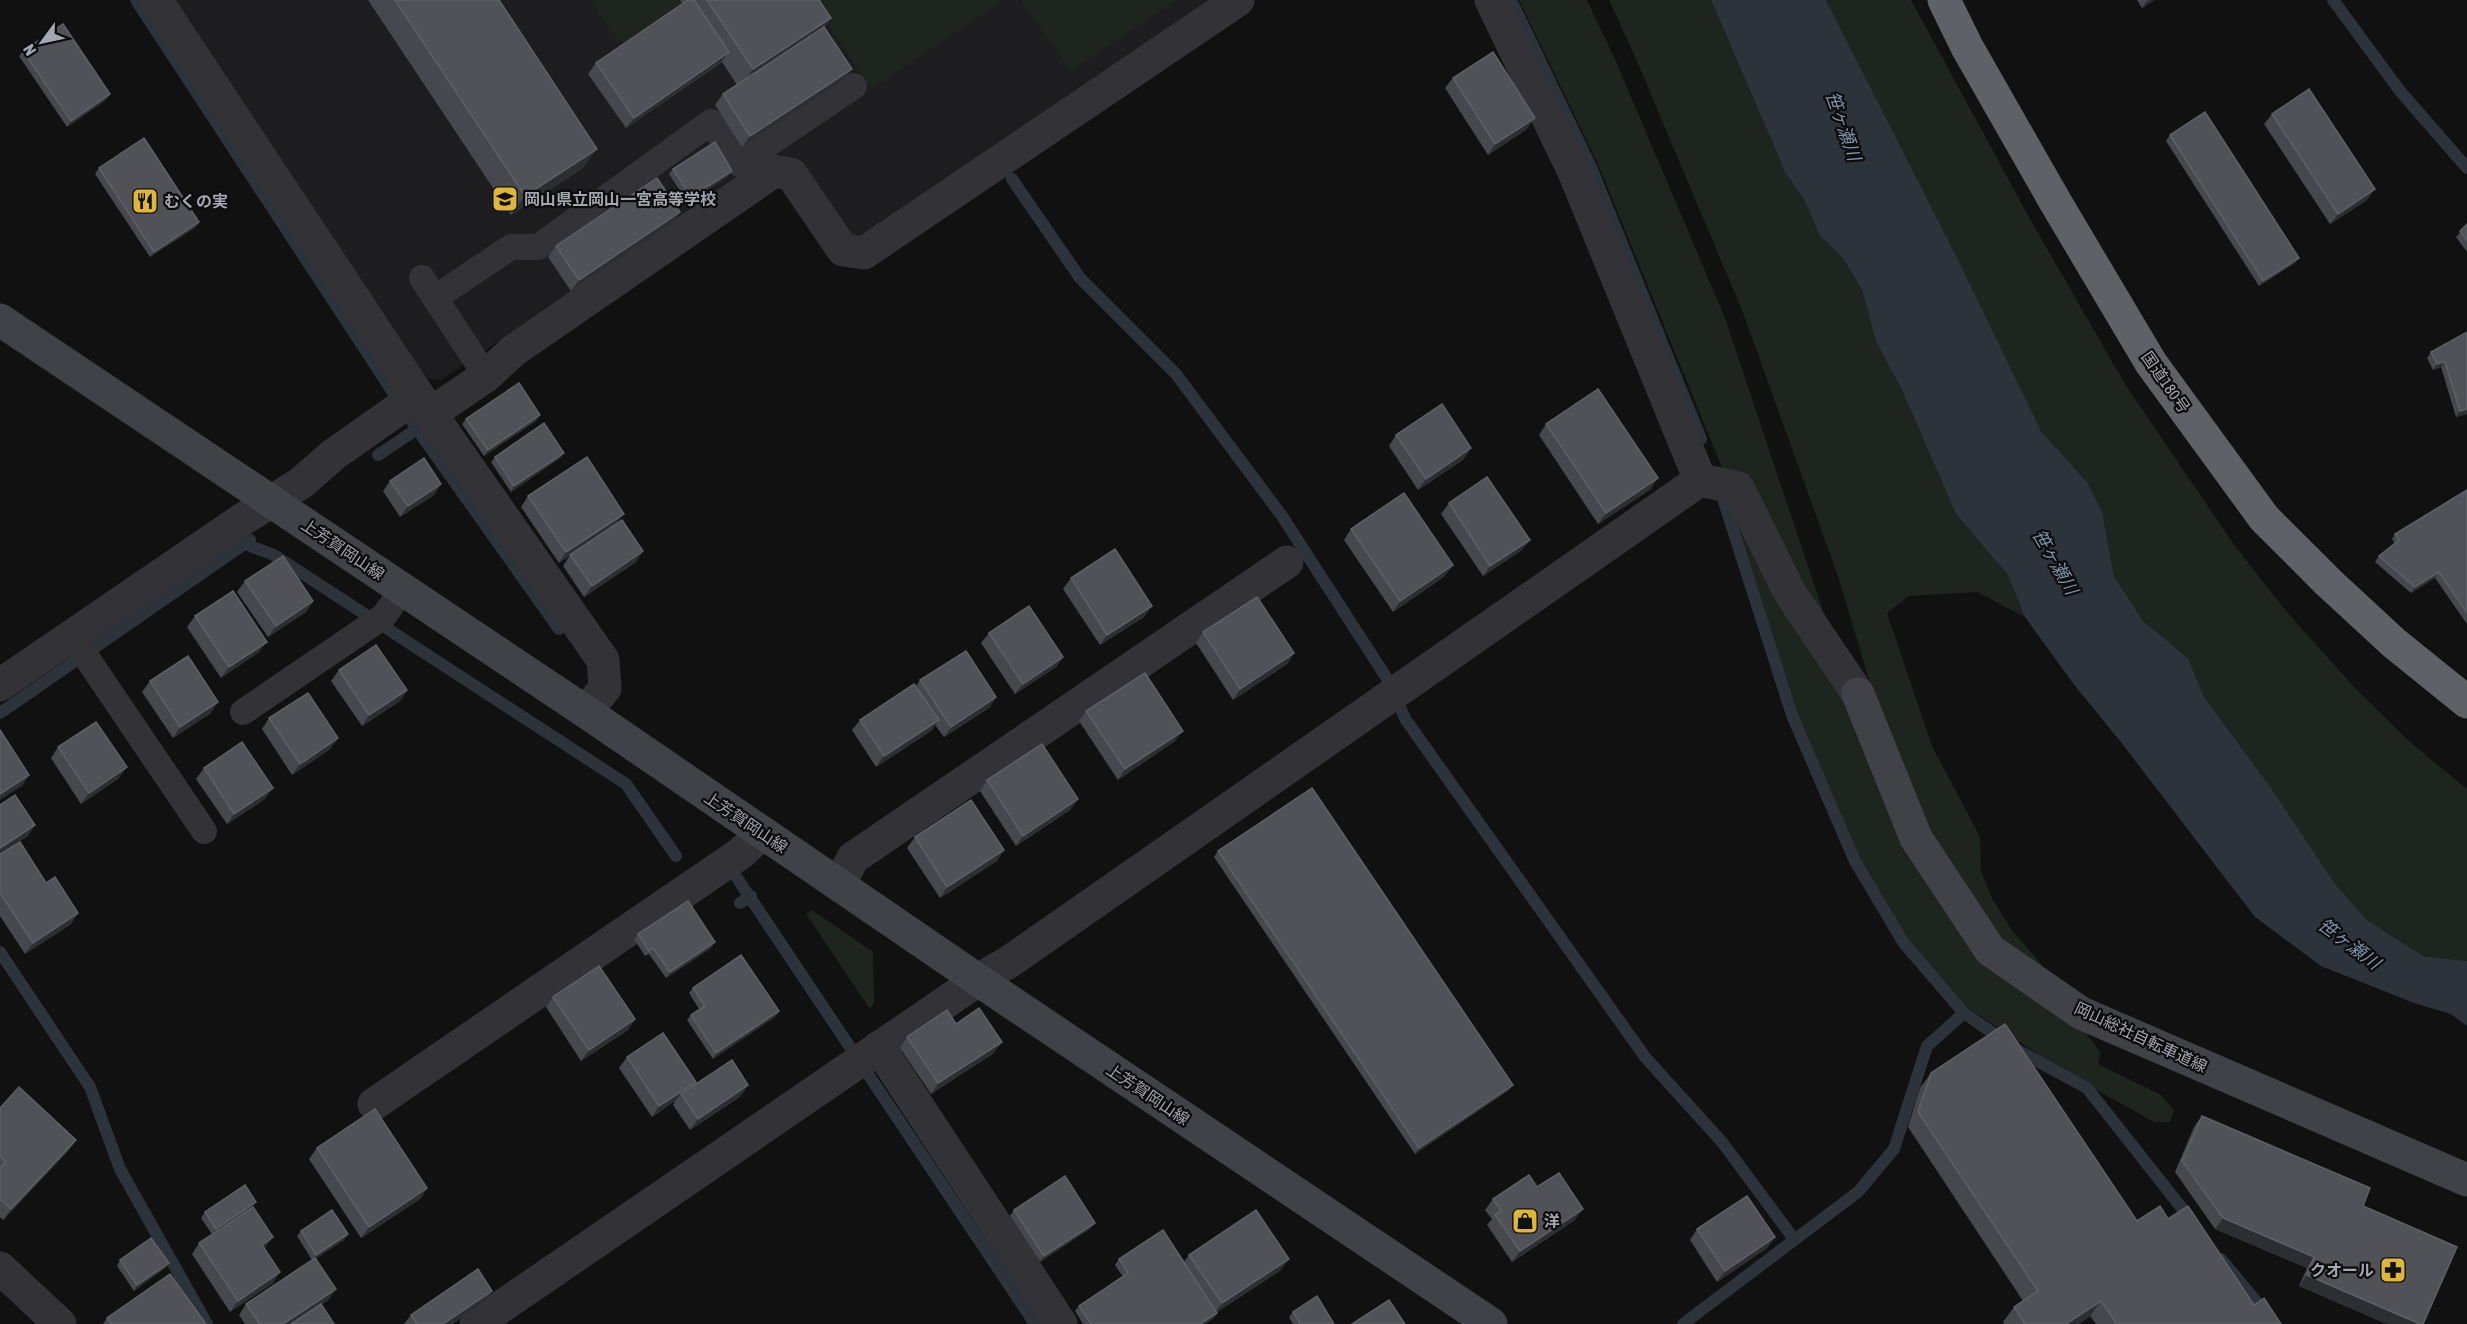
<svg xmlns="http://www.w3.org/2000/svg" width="2467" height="1324" font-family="'Asap Condensed','Noto Sans JP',sans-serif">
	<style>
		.built { fill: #1d1d1f }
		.green { fill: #1e251f }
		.water { fill: #2c333a }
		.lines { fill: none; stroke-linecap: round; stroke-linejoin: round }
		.stream { stroke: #2c333a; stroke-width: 12 }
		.lane { stroke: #333337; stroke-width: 26 }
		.street { stroke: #333337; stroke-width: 33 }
		.secondary { stroke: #414247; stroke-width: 33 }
		.highway { stroke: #5f6167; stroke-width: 33 }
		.wall { fill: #47484d }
		.shaded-wall { fill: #2d2e31 }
		.building { fill: #515258; stroke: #5e6066; stroke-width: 1.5 }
		.labels { text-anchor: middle; stroke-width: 4.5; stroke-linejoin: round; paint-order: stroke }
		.poi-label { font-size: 16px; font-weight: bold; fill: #a4a7b2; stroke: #0c0c0d; text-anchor: start }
		.street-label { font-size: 16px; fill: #a4a7b2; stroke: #0c0c0d }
		.water-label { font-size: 18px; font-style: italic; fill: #7e92aa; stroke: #0c0c0d }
	</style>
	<rect width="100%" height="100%" fill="#111112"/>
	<!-- built -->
	<polygon class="built" points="168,0 1211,0 853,241 796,158 776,154 441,380 420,378"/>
	<!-- green -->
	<g class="green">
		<polygon points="591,0 679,0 684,8 627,47 610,30"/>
		<polygon points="812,0 1003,0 871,89"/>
		<polygon points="1021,0 1176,0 1071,71"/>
		<polygon points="1519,0 1587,0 1617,64 1725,318 1834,644 1723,470 1598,164"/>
		<polygon points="1609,0 1711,0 1786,174 1804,199 1820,236 1843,258 1862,290 1876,342 1901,388 1956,514 2007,574 2025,617 1977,592 1909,596 1887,613 1932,746 1980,837 1981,872 1993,900 2011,929 2042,965 2043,976 1999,944 1927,832 1873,693 1839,579 1742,310 1636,59"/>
		<polygon points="1826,0 1911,0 2030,219 2125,384 2232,542 2285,610 2354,687 2411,743 2467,789 2467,961 2423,956 2367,920 2335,884 2269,785 2204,697 2188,658 2143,621 2114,576 2102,511 2087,482 2041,431"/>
		<polygon points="1734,503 1986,956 2078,1022 2100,1052 2098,1064 2161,1095 2174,1110 2170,1122 2154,1122 2063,1071 1968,1008 1907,939 1860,859 1797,711 1736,524"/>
		<polygon points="812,910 873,952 874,1003 870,1009 806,914"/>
	</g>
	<!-- water -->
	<polygon class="water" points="1711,0 1826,0 1961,266 2041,431 2087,482 2102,511 2114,576 2143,621 2188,658 2204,697 2269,785 2335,884 2367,920 2423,956 2467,961 2467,1026 2451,1014 2414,1003 2321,966 2255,917 2120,741 2075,686 2025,617 2007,574 1956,514 1901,388 1876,342 1862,290 1843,258 1820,236 1804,199 1786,174"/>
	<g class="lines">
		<!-- stream -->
		<g class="stream">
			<polyline points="136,0 417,429"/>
			<polyline points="1511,0 1591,167 1701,439"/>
			<polyline points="2333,0 2400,91 2467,168"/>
			<polyline points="1012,179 1080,278 1176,374 1282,516 1386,677 1406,720 1645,1057 1722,1142 1794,1239"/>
			<polyline points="378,455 417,429 559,629"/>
			<polyline points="1719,486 1792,715 1855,861 1903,942 1964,1013 2019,1051 2087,1088 2192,1221"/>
			<polyline points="245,544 274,555 626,784 676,856"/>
			<polyline points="0,713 250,540"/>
			<polyline points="737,878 1035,1324"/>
			<polyline points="740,903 751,896"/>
			<polyline points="0,952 90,1087 120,1169 207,1324"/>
			<polyline points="2221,1259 2275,1324"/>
			<polyline points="1683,1324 1858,1192 1894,1149 1927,1046 1964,1013"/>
		</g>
		<!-- lane -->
		<g class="lane">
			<polyline points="422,278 486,376"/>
			<polyline points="435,298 511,247 538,247 711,122 739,164 854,86"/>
			<polyline points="72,636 204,831"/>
			<polyline points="243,712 384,616 403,589"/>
		</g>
		<!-- street -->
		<g class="street">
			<polyline points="1491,0 1574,172 1700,480"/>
			<polyline points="419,397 603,660 605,688 586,712"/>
			<polyline points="430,414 486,376 513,351 774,171 791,174 843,250 864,253 1238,0"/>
			<polyline points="0,685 240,521 301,483 333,455 418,395 156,0"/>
			<polyline points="839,885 853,858 1287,562"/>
			<polyline points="879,1047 1061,1324"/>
			<polyline points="374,1104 741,853 762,833"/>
			<polyline points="0,1268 60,1324"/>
			<polyline points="476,1324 978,980 1009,962 1700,480 1738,488 1790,593 1858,694"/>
		</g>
		<!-- secondary -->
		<g class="secondary">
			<polyline points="0,320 586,712 978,980 1491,1324"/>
			<polyline points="1858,694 1916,838 1990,950 2081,1013 2467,1180"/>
		</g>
		<!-- highway -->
		<polyline class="highway" points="1944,0 1967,47 2056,203 2151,363 2264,518 2328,582 2394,643 2467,702"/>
	</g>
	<!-- wall -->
	<g class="wall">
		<polygon points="368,0 499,0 583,168 511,215"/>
		<polygon points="680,0 819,0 831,18 824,27 852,69 844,80 742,147 715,105 723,94 737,85 722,62 626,128 588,74 596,63 682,4"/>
		<polygon points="2137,0 2154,0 2142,8"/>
		<polygon points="23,51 106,100 67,127 19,56"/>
		<polygon points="1453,78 1527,129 1488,155 1445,88"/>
		<polygon points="2272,114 2367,200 2330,224 2264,124"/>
		<polygon points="2170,135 2295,263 2259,286 2166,141"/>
		<polygon points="99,168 196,227 150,257 95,174"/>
		<polygon points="673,169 732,171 728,176 688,203 669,174"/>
		<polygon points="673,223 571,291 548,257 556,246"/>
		<polygon points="2467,224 2467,252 2456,237"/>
		<polygon points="2467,332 2467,414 2456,417 2441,367 2433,370 2427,358 2431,352"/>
		<polygon points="466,419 536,421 484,456 462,424"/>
		<polygon points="1546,424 1651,489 1598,524 1539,435"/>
		<polygon points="1396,435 1464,459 1418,490 1389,446"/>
		<polygon points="564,453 560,458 511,492 491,462 495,457"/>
		<polygon points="390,481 434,495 400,517 383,491"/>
		<polygon points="2467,490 2467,624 2435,578 2411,593 2375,562 2379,556 2395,544 2392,539 2395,534"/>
		<polygon points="528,496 616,524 636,562 584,597 563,566 570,555 559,563 521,507"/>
		<polygon points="1449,503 1522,550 1483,576 1441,514"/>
		<polygon points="1351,529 1445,576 1393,612 1344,540"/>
		<polygon points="1071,578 1144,617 1100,645 1063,589"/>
		<polygon points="245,581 313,601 306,612 268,637 237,592"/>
		<polygon points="195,616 259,652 221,678 187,627"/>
		<polygon points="1203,632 1294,653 1287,664 1233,700 1196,643"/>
		<polygon points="989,633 1063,657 1056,667 1015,694 981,643"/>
		<polygon points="339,670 407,690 400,701 362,726 331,681"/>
		<polygon points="920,680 996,697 989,708 944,737 935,725 931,731 876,767 852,730 860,720 916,686"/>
		<polygon points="150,681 211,713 173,738 142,692"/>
		<polygon points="1086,711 1175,741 1118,780 1079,721"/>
		<polygon points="269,718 338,738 330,749 292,775 262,729"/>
		<polygon points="58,747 119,778 81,804 51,758"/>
		<polygon points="204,768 265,799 227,824 196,779"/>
		<polygon points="987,780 1078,799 1070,810 1016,846 980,791"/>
		<polygon points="915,837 1004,850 997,861 940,898 907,848"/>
		<polygon points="1218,851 1513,1085 1509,1090 1415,1154 1214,857"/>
		<polygon points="0,854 46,883 78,913 71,924 25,954 0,916"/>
		<polygon points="638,934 711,948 666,978 649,954 645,956 634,939"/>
		<polygon points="693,988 779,1011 775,1017 713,1059 687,1020 691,1015 699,1009 689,993"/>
		<polygon points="553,997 635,1019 628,1030 581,1061 546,1007"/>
		<polygon points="956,1024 994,1053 931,1094 900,1048 907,1037"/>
		<polygon points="627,1057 696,1082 693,1086 741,1096 690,1130 673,1105 676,1100 652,1117 619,1068"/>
		<polygon points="1931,1073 2137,1221 2168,1219 2254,1305 2281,1324 2096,1324 2090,1316 2079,1324 2004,1324 2003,1322 2014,1307 2023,1301 1908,1127 1920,1088"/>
		<polygon points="0,1108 76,1140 68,1151 3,1220 0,1217"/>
		<polygon points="2202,1116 2363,1206 2423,1324 2387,1324 2299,1286 2307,1268 2215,1229 2175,1172 2194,1127"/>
		<polygon points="317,1148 427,1188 420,1199 361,1238 309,1159"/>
		<polygon points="1537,1187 1575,1220 1512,1262 1487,1225 1492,1219 1485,1210 1493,1199"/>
		<polygon points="256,1202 252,1207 212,1234 201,1218 205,1212"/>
		<polygon points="1014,1210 1091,1228 1040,1262 1010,1216"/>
		<polygon points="1697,1229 1775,1237 1767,1248 1717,1282 1690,1240"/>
		<polygon points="301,1231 348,1234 344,1240 316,1258 336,1289 328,1300 321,1305 334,1324 245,1324 239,1315 246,1304 312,1260 297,1236"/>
		<polygon points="199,1243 265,1248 264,1248 273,1283 230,1312 192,1254"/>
		<polygon points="1189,1255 1281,1270 1217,1312 1214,1318 1205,1324 1083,1324 1075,1311 1079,1306 1123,1277 1115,1265 1119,1259 1184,1262"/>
		<polygon points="120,1260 169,1263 165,1268 134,1291 117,1266"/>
		<polygon points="492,1291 485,1302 452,1324 404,1324 411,1315"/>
		<polygon points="1293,1312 1334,1324 1293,1324 1289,1317"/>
		<polygon points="107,1318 206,1324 103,1324"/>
	</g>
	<!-- shaded-wall -->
	<g class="shaded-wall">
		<polygon points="2149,0 2154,0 2142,8 2146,2"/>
		<polygon points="831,18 817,37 739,89 753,69"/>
		<polygon points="729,52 721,62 626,128 634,118"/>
		<polygon points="852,69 844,80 742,147 750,136"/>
		<polygon points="110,94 106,100 67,127 71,121"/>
		<polygon points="1535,118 1527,129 1488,155 1495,144"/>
		<polygon points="597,149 583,168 511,215 525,196"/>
		<polygon points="732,171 728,176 688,203 691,197"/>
		<polygon points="2375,189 2367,200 2330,224 2338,214"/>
		<polygon points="680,212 673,223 571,291 579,280"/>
		<polygon points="199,222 196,227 150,257 154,252"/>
		<polygon points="2299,258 2295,263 2259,286 2263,281"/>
		<polygon points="2445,362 2441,367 2433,370 2437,364"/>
		<polygon points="2467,409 2467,414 2456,417 2460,411"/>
		<polygon points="540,415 536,421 484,456 488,450"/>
		<polygon points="1471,448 1464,459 1418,490 1426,479"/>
		<polygon points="564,453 560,458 511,492 514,486"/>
		<polygon points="1658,478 1651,489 1598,524 1606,513"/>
		<polygon points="441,484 434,495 400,517 408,506"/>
		<polygon points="624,514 616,524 559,563 566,552"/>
		<polygon points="1530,540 1522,550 1483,576 1490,566"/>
		<polygon points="643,551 636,562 584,597 592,586"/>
		<polygon points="1453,565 1445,576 1393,612 1400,601"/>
		<polygon points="2439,572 2435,578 2411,593 2415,587"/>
		<polygon points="313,601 306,612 268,637 276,626"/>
		<polygon points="1152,606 1144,617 1100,645 1107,635"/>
		<polygon points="267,642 259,652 221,678 229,667"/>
		<polygon points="1294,653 1287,664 1233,700 1240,689"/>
		<polygon points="1063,657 1056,667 1015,694 1023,684"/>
		<polygon points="407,690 400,701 362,726 369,715"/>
		<polygon points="996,697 989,708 944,737 951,727"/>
		<polygon points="218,702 211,713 173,738 180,727"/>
		<polygon points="939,720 931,731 876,767 884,756"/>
		<polygon points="1183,731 1175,741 1118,780 1125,769"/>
		<polygon points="338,738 330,749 292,775 300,764"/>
		<polygon points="127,767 119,778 81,804 89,793"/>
		<polygon points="29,775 22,786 0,800 0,794"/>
		<polygon points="273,788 265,799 227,824 234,814"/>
		<polygon points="1078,799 1070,810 1016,846 1023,836"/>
		<polygon points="35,825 28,836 0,854 0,848"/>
		<polygon points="1004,850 997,861 940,898 947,887"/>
		<polygon points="78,913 71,924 25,954 33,943"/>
		<polygon points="715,942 711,948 666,978 670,972"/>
		<polygon points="779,1011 775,1017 713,1059 716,1053"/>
		<polygon points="635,1019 628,1030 581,1061 589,1050"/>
		<polygon points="1002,1042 994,1053 931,1094 938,1083"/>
		<polygon points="696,1082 688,1093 681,1094 676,1100 652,1117 659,1106"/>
		<polygon points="748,1085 741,1096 690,1130 698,1119"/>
		<polygon points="1513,1085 1509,1090 1415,1154 1419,1148"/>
		<polygon points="76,1140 68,1151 3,1220 11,1209"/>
		<polygon points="427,1188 420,1199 361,1238 369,1227"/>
		<polygon points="256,1202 252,1207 212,1234 216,1229"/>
		<polygon points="1583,1209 1575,1220 1512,1262 1520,1251"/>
		<polygon points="2223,1218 2314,1257 2307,1268 2215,1229"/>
		<polygon points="1095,1223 1091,1228 1040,1262 1044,1256"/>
		<polygon points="348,1234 344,1240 313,1261 316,1255"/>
		<polygon points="273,1237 265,1248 255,1255 262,1245"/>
		<polygon points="1775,1237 1767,1248 1717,1282 1725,1271"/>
		<polygon points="1289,1259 1281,1270 1214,1314 1222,1303"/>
		<polygon points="169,1263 165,1268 134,1291 137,1285"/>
		<polygon points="280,1272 273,1283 230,1312 238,1301"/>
		<polygon points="2307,1275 2420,1324 2387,1324 2299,1286"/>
		<polygon points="336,1289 328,1300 291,1324 283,1324"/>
		<polygon points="492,1291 485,1302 452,1324 443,1324"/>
		<polygon points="2101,1301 2090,1316 2079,1324 2066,1324"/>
		<polygon points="1217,1313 1214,1318 1205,1324 1200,1324"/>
	</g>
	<!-- building -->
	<g class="building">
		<polygon points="395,0 499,0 597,149 525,196"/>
		<polygon points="688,0 694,0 729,52 634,118 596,63"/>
		<polygon points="707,0 819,0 831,18 753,69"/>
		<polygon points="63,24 110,94 71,121 23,51"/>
		<polygon points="824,27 852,69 750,136 723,94"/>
		<polygon points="1493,52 1535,118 1495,144 1453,78"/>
		<polygon points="2309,89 2375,189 2338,214 2272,114"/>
		<polygon points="2205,112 2299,258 2263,281 2170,135"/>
		<polygon points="144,138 199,222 154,252 99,168"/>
		<polygon points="715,142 732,171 691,197 673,169"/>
		<polygon points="657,178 680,212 579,280 556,246"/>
		<polygon points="2467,224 2467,241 2460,231"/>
		<polygon points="2467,332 2467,409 2460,411 2445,362 2437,364 2431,352"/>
		<polygon points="519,383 540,415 488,450 466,419"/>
		<polygon points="1598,389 1658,478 1606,513 1546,424"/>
		<polygon points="1442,404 1471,448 1426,479 1396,435"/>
		<polygon points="544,423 564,453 514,486 495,457"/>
		<polygon points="587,457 624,514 566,552 528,496"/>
		<polygon points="424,458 441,484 408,506 390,481"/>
		<polygon points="1487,477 1530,540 1490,566 1449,503"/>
		<polygon points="2467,490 2467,613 2439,572 2415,587 2379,556 2399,540 2395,534"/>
		<polygon points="1404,493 1453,565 1400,601 1351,529"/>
		<polygon points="622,520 643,551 592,586 570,555"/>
		<polygon points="1115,549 1152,606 1107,635 1071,578"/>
		<polygon points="283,556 313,601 276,626 245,581"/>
		<polygon points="233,591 267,642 229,667 195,616"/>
		<polygon points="1257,597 1294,653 1240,689 1203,632"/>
		<polygon points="1029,606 1063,657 1023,684 989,633"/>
		<polygon points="376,645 407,690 369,715 339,670"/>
		<polygon points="966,651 996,697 951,727 920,680"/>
		<polygon points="188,656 218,702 180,727 150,681"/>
		<polygon points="1145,673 1183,731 1125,769 1086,711"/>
		<polygon points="914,684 939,720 884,756 860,720"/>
		<polygon points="308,693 338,738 300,764 269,718"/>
		<polygon points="96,722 127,767 89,793 58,747"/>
		<polygon points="0,730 29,775 0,794"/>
		<polygon points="242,742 273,788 234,814 204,768"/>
		<polygon points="1042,744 1078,799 1023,836 987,780"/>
		<polygon points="1312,788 1513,1085 1419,1148 1218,851"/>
		<polygon points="15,795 35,825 0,848 0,805"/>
		<polygon points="971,800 1004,850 947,887 915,837"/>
		<polygon points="20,842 46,883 55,877 78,913 33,943 0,893 0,854"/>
		<polygon points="688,901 715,942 670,972 653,948 649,951 638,934"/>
		<polygon points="741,955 779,1011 716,1053 691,1015 705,1006 693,988"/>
		<polygon points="599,966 635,1019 589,1050 553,997"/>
		<polygon points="979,1008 1002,1042 938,1083 907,1037 947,1010 956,1024"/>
		<polygon points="2005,1024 2137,1221 2160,1206 2168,1219 2188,1206 2254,1305 2264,1298 2281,1324 2117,1324 2101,1301 2066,1324 2025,1324 2014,1307 2038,1291 1918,1112 1931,1073"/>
		<polygon points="663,1033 696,1082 659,1106 627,1057"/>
		<polygon points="732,1060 748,1085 698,1119 681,1094"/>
		<polygon points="19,1087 76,1140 11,1209 0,1199 0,1168 6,1162 0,1156 0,1108"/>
		<polygon points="375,1109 427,1188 369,1227 317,1148"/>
		<polygon points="2202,1116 2370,1188 2363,1206 2457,1247 2423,1324 2420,1324 2307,1275 2314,1257 2223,1218 2182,1161"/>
		<polygon points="1559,1173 1583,1209 1520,1251 1495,1215 1501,1211 1493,1199 1529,1175 1537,1187"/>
		<polygon points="1065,1176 1095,1223 1044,1256 1014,1210"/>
		<polygon points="245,1185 256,1202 216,1229 205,1212"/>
		<polygon points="1747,1196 1775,1237 1725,1271 1697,1229"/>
		<polygon points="253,1207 273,1237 262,1245 280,1272 238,1301 199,1243"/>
		<polygon points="332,1210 348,1234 316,1255 301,1231"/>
		<polygon points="1256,1210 1289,1259 1222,1303 1189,1255"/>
		<polygon points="1163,1230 1217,1313 1200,1324 1091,1324 1079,1306 1128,1273 1119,1259"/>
		<polygon points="151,1238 169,1263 137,1285 120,1260"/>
		<polygon points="315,1258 336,1289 283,1324 260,1324 246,1304"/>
		<polygon points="478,1269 492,1291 443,1324 417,1324 411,1315"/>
		<polygon points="170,1274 206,1324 111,1324 107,1318"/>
		<polygon points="1317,1296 1334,1324 1301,1324 1293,1312"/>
		<polygon points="1389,1300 1405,1324 1352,1324"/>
		<polygon points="321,1304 334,1324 291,1324"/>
	</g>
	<!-- icons -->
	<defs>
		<g id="school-square" transform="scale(1.35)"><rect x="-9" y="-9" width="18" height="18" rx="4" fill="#deb53e" stroke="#0c0c0d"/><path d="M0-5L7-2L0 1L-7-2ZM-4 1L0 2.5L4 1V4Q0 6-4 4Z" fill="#111"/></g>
		<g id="restaurant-square" transform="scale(1.35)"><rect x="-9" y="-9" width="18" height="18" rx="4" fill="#deb53e" stroke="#0c0c0d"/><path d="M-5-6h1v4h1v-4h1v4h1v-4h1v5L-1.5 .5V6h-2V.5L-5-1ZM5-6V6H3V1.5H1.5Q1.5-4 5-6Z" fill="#111"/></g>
		<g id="shop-square" transform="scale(1.35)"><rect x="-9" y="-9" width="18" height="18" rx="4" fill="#deb53e" stroke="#0c0c0d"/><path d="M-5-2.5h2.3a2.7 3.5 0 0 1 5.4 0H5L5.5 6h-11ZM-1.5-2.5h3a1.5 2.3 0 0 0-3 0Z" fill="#111"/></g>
		<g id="pharmacy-square" transform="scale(1.35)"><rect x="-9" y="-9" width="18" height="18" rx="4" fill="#deb53e" stroke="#0c0c0d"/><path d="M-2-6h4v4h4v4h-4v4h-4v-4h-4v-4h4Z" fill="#111"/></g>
	</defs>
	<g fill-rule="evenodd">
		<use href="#school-square" x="505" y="199"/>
		<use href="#restaurant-square" x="145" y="201"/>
		<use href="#shop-square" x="1525" y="1221"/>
		<use href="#pharmacy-square" x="2393" y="1270"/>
	</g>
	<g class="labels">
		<!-- poi labels -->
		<g class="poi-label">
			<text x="524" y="205">岡山県立岡山一宮高等学校</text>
			<text x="164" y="207">むくの実</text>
			<text x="1544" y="1227">洋</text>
			<text x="2374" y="1276" text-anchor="end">クオール</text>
		</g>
		<!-- street labels -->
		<g class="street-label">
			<text transform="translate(2166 382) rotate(55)" y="6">国道180号</text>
			<text transform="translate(343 549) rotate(34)" y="6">上芳賀岡山線</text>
			<text transform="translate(746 822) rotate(34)" y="6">上芳賀岡山線</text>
			<text transform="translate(2141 1037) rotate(25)" y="6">岡山総社自転車道線</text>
			<text transform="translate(1148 1094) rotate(34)" y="6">上芳賀岡山線</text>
		</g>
		<!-- water labels -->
		<g class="water-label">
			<text transform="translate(1843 126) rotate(71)" y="6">笹ヶ瀬川</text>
			<text transform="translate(2055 562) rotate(60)" y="6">笹ヶ瀬川</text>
			<text transform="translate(2349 944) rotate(37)" y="6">笹ヶ瀬川</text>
		</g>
	</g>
	<!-- north arrow -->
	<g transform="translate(42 42) rotate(237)" stroke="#0c0c0d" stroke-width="4.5" paint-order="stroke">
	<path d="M0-4.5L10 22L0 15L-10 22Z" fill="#a4a7b2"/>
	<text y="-9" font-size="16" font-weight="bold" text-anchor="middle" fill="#a4a7b2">N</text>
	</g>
</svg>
